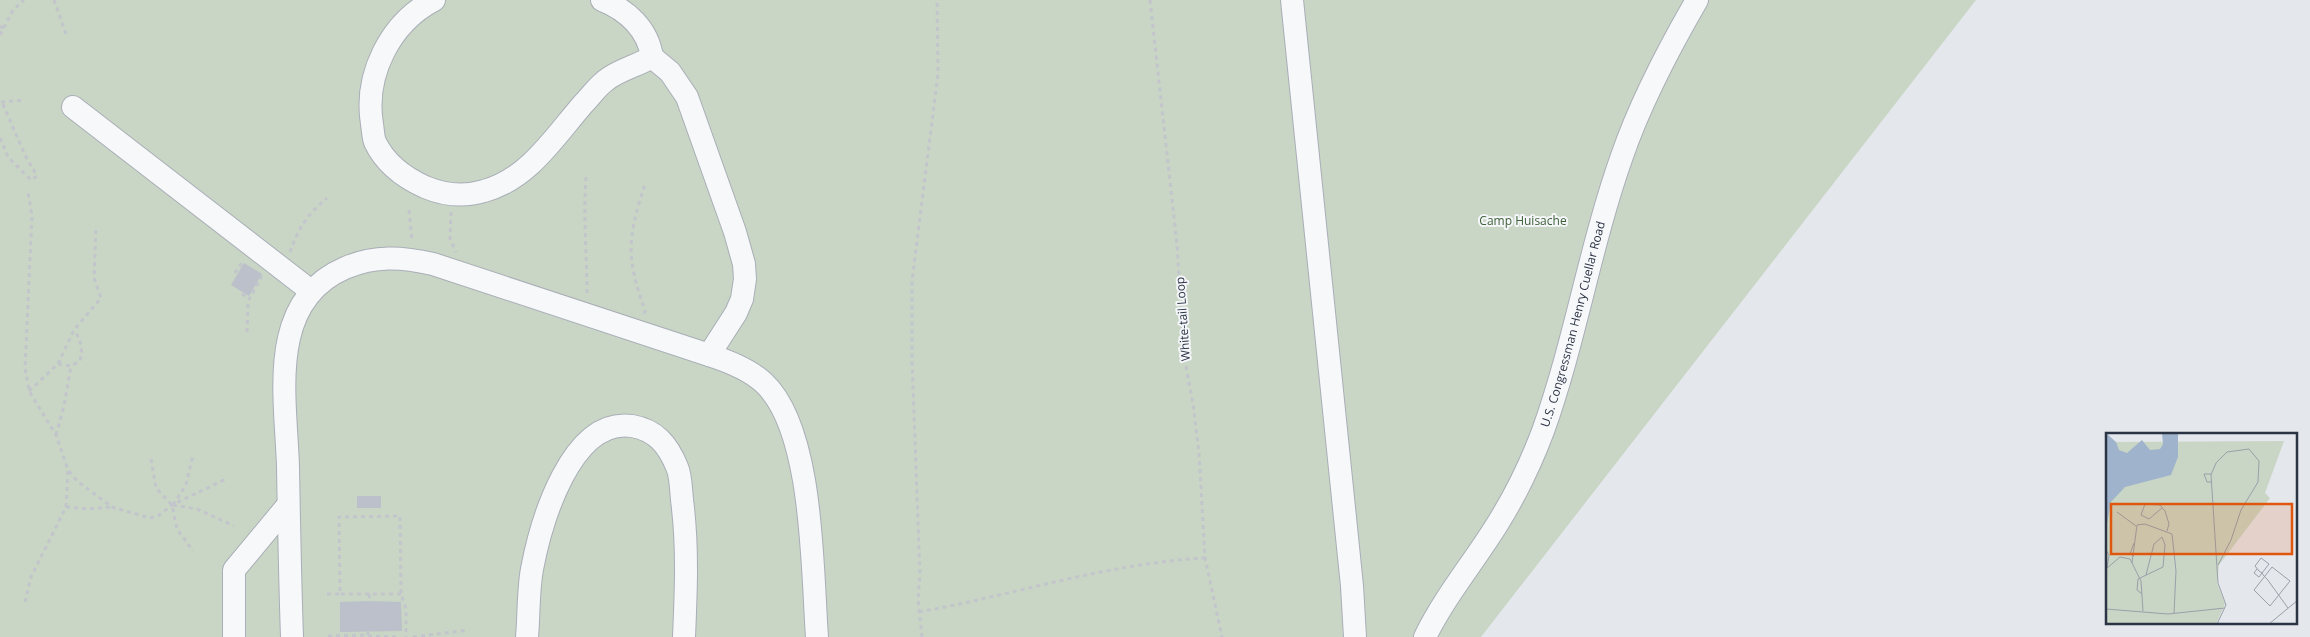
<svg xmlns="http://www.w3.org/2000/svg" width="2310" height="637" font-family="'Open Sans',sans-serif">
	<style>
		.green { fill: #c9d6c5 }
		.building { fill: #bbc0ca }
		.lines { fill: none; stroke-linecap: round; stroke-linejoin: round }
		.minor-casing { stroke: #a9aeb7; stroke-width: 24 }
		.path { stroke: #c2c5cb; stroke-width: 3; stroke-dasharray: 4 4; stroke-linecap: butt }
		.minor { stroke: #f7f8fa; stroke-width: 22 }
		.labels { text-anchor: middle; stroke-width: 4; stroke-linejoin: round; paint-order: stroke }
		.park-label { font-size: 12px; fill: #3f6138; stroke: #f4f6f9 }
		.street-label { font-size: 12px; fill: #2b3445; stroke: #f4f6f9 }
		.inset-road { fill: none; stroke: #9a9fa9; stroke-width: 1 }
		.view { fill: #df570f; fill-opacity: 0.15; stroke: #df570f; stroke-width: 2.5 }
		.inset-edge { fill: none; stroke: #2b3445; stroke-width: 2.5 }
	</style>
	<rect width="100%" height="100%" fill="#e4e7ec"/>
	<!-- green -->
	<polygon class="green" points="0,0 1976,0 1481,637 0,637"/>
	<!-- building -->
	<g class="building">
		<polygon points="244,263 262,274 249,296 231,285"/>
		<rect x="357" y="496" width="24" height="12"/>
		<polygon points="370,601 401,602 402,631 340,632 340,602"/>
	</g>
	<g class="lines">
		<!-- minor casing -->
		<g class="minor-casing">
			<g id="minor">
				<path d="M434 0C390 23 364 75 372 124 373 130 373 137 375 142 385 163 405 178 425 187 444 195 464 197 484 191 529 179 555 136 584 103 591 96 597 87 605 81 618 70 637 66 652 57"/>
				<path d="M602 0C627 10 648 29 652 57L670 72 687 97 735 232 744 264 745 279 742 299 736 313 709 355"/>
				<polyline points="1292,0 1352,586 1355,637"/>
				<polyline points="73,107 311,291"/>
				<polyline points="234,637 234,570 288,505"/>
				<path d="M292 637C290 580 289 524 288 467 286 398 266 302 345 268 375 255 402 257 433 264L709 355C728 361 749 369 764 383 814 430 812 571 817 637"/>
				<path d="M527 637C529 615 528 591 532 569 541 522 571 417 632 426 656 430 668 445 677 467 681 476 681 490 682 500 688 546 686 591 684 637"/>
				<path id="s1" d="M1425 637C1445 596 1474 562 1498 523 1516 494 1531 463 1543 431 1575 342 1590 246 1622 156 1641 101 1668 50 1697 0"/>
			</g>
		</g>
		<!-- path -->
		<g class="path">
			<polyline points="54,0 67,37"/>
			<polyline points="1150,0 1177,245 1184,356 1193,404 1199,453 1205,558 1222,637"/>
			<polyline points="0,26 5,30"/>
			<polyline points="0,35 13,10 24,0"/>
			<polyline points="1,102 25,100"/>
			<polyline points="0,138 8,157 31,180 37,176 25,155 2,102"/>
			<path d="M586 177C583 216 587 256 587 296"/>
			<polyline points="409,210 412,241"/>
			<polyline points="451,212 450,239 456,252"/>
			<path d="M290 252C299 227 306 216 327 198"/>
			<polyline points="235,273 243,261"/>
			<polyline points="242,294 249,298"/>
			<path d="M644 314 645 311C626 256 627 240 645 184"/>
			<polyline points="247,332 248,301 262,276"/>
			<path d="M58 364 71 366 80 361C83 348 81 342 75 331"/>
			<polyline points="29,391 58,364 74,330 101,298 94,278 96,226"/>
			<polyline points="56,435 64,406 71,366"/>
			<polyline points="151,459 156,488 172,505 177,529 193,551"/>
			<polyline points="69,471 77,481 112,507 150,518 158,516 172,505 226,479"/>
			<polyline points="173,505 197,509 234,526"/>
			<polyline points="173,505 186,485 193,455"/>
			<polyline points="66,507 88,509 111,507"/>
			<polyline points="327,594 340,594"/>
			<polyline points="369,594 370,601"/>
			<polyline points="401,594 340,594 339,517 400,516 401,594 406,609 406,637"/>
			<polyline points="25,602 31,577 66,507 68,470 56,435 29,391 25,368 32,216 28,192"/>
			<path d="M919 612C1014 595 1108 563 1205 558"/>
			<polyline points="328,636 368,635 368,632"/>
			<polyline points="368,636 396,637"/>
			<polyline points="413,637 468,630"/>
			<polyline points="922,637 918,599 920,575 912,360 912,281 938,74 937,0"/>
		</g>
		<!-- minor -->
		<use href="#minor" class="minor"/>
	</g>
	<g class="labels">
		<!-- park labels -->
		<g class="park-label">
			<text x="1523" y="225">Camp Huisache</text>
		</g>
		<!-- street labels -->
		<g class="street-label">
			<text transform="translate(1183 319) rotate(-94)" y="4">White-tail Loop</text>
			<text dy="4" stroke="none"><textPath href="#s1" startOffset="349">U.S. Congressman Henry Cuellar Road</textPath></text>
		</g>
	</g>
	<!-- overview -->
	<g transform="translate(2106 433)">
		<rect width="191" height="191" fill="#e4e7ec"/>
		<path d="M178 8 159 60 164 65 113 132 111 150 119 171 110 191H0V9Z" fill="#c9d6c5"/>
		<path d="M0 0 10 9 13 17 21 20 36 7 44 17 54 16 57 11 56 0H72V24L65 42 19 54 5 69 0 96Z" fill="#9fb4cc"/>
		<path class="inset-road" d="M105 49H101L98 41H105M56 75 43 86 35 82 39 71 54 72 59 78 63 91 61 98M11 79 30 93M28 110 24 121 28 123M0 117 3 122 1 135M26 130 31 92 39 91 66 101 70 138 68 180M166 134 184 148 164 173 148 157ZM0 136 14 124 24 126 35 148 37 178M151 136 148 140 153 144 156 140 163 131 155 125 149 133 153 138 156 140 158 143 161 146 182 175M36 161 31 157 32 146 57 134 59 112 56 104 48 111 40 142M0 176 62 181 119 175M111 191 120 172 112 150 105 42 110 30 121 19 143 16 153 28 152 49 135 77 125 107 112 132M163 191 192 167"/>
		<path class="view" d="M5 71H186V121H5Z"/>
		<rect width="191" height="191" class="inset-edge"/>
	</g>
</svg>
